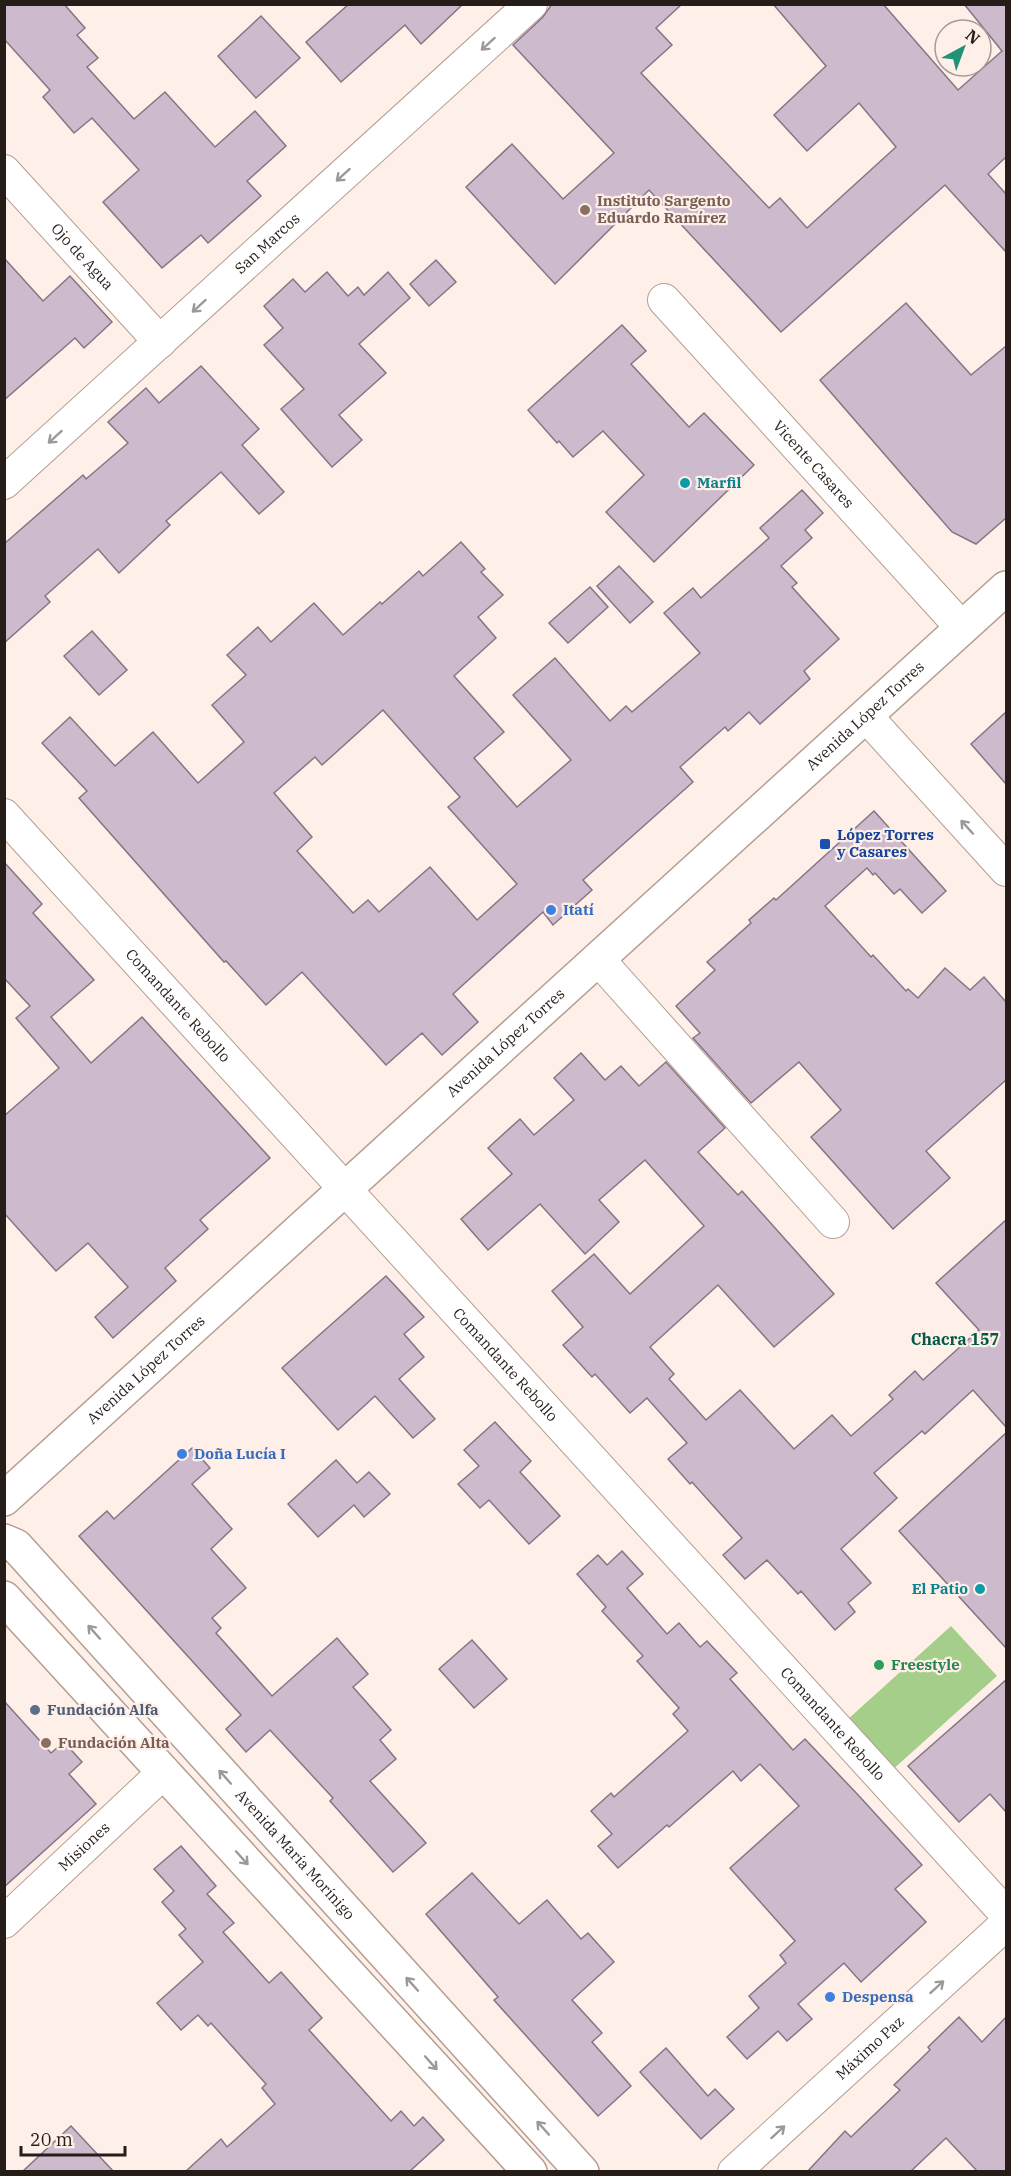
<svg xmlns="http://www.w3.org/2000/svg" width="1011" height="2176" font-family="'IBM Plex Serif',serif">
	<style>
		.green { fill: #a4ce89 }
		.building { fill: #cdbacc; stroke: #857585; stroke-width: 1.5; fill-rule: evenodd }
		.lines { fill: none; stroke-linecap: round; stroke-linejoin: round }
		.street-casing { stroke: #b49e92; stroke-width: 34 }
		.secondary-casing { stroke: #b49e92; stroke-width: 36 }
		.street { stroke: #fff; stroke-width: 32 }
		.secondary { stroke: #fff; stroke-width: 33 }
		.oneway { stroke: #9d9998 }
		.education-dot { fill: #8d6e63; stroke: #feefe8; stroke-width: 2 }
		.culture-dot { fill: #0f9aa8; stroke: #feefe8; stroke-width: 2 }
		.transit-dot { fill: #1a4fb4; stroke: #feefe8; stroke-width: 2 }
		.shop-dot { fill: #3f7fe0; stroke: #feefe8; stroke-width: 2 }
		.leisure-dot { fill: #2e9e5b; stroke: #feefe8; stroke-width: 2 }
		.service-dot { fill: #5c6f8a; stroke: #feefe8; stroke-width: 2 }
		.labels { text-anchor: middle; stroke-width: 4.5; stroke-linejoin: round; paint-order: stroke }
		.education-label { font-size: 15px; font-weight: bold; fill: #785e54; stroke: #feefe8; text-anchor: start }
		.street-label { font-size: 15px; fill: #261d19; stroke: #feefe8 }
		.culture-label { font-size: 15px; font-weight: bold; fill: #0d838f; stroke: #feefe8; text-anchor: start }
		.transit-label { font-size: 15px; font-weight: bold; fill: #164399; stroke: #feefe8; text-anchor: start }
		.shop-label { font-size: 15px; font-weight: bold; fill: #366cbe; stroke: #feefe8; text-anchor: start }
		.leisure-label { font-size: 15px; font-weight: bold; fill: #27864d; stroke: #feefe8; text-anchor: start }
		.service-label { font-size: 15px; font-weight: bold; fill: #4e5e75; stroke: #feefe8; text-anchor: start }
		.neighbourhood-label { font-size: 16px; font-weight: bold; fill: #025945; stroke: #feefe8 }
	</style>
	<rect width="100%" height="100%" fill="#feefe8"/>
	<!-- green -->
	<polygon class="green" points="951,1626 997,1676 891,1771 846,1721"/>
	<!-- building -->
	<g class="building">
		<polygon points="4,4 64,4 85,28 77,35 98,58 87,67 134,119 165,92 215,147 255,111 286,146 247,181 261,196 208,243 201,235 162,268 103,202 139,170 92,118 74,133 43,97 50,90 4,39"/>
		<polygon points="349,4 463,4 421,44 405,25 341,82 306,42"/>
		<polygon points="552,4 682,4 656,28 672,45 641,73 769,208 780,198 807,228 896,147 859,103 807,151 774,115 826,66 773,4 883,4 958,90 1002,51 964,4 1006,4 1006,157 988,174 1006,194 1006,252 945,185 781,332 649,190 555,284 466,187 512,144 563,199 614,153 513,45 543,17"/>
		<polygon points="261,16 300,58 256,98 218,56"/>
		<polygon points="4,258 43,301 70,276 112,322 84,348 75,338 4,400"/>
		<polygon points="436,260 456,282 429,306 410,284"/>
		<polygon points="327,272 348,296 358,287 364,295 388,272 410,298 359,344 386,373 339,415 362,440 332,467 281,409 304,389 264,345 283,328 264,306 293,279 305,292"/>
		<polygon points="906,303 971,375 1006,346 1006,518 976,544 952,532 820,380"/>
		<polygon points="622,325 646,351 631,364 689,427 704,413 754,465 654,562 606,512 644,475 603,431 573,457 559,441 557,443 528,410"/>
		<polygon points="201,366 259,429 242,445 284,492 259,514 221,472 166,521 170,525 119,573 98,549 45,596 50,602 4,643 4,544 83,475 86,479 128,443 108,422 146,388 159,403"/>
		<path d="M802 490 823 513 805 530 812 538 781 566 797 583 792 587 839 639 804 671 810 679 760 724 749 712 728 731 725 727 680 767 693 782 583 880 592 890 553 925 543 912 453 994 478 1022 442 1055 422 1033 386 1065 302 972 266 1005 226 961 224 962 79 798 87 791 42 743 70 717 115 766 153 732 198 783 244 742 212 705 246 675 227 655 258 627 271 642 314 603 343 635 380 602 382 604 419 571 423 576 461 542 485 569 481 572 503 595 478 617 496 638 454 676 504 732 474 758 517 807 571 760 513 695 555 658 610 721 626 706 632 712 700 653 664 613 693 588 701 598 769 538 760 528ZM383 710 460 797 448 807 517 884 477 920 430 867 379 912 368 900 353 913 297 851 312 837 274 793 315 757 322 765Z"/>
		<polygon points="619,566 653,602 630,623 597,586"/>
		<polygon points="590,587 608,607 568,643 549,623"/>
		<polygon points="92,631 127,670 99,695 64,656"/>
		<polygon points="1006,712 1006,784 971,744"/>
		<polygon points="874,811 946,891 922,913 900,889 894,894 875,873 873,875 867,868 825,906 871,957 873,955 906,991 908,989 918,998 945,968 970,990 984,977 1006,1002 1006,1080 926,1151 950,1178 893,1229 811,1137 841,1110 799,1062 751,1103 693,1038 700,1033 676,1006 715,970 707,962 751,923 749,920 774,898 776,900"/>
		<polygon points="4,862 42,904 33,913 94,980 51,1017 91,1063 142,1017 270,1158 200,1220 208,1229 165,1268 176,1281 113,1338 95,1317 128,1287 88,1243 56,1271 4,1213 4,1116 59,1068 16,1018 30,1006 4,978"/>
		<polygon points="581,1053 605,1080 621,1066 639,1086 666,1062 725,1128 698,1152 738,1195 742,1191 834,1294 774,1347 718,1285 650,1347 674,1374 669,1379 706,1420 740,1390 794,1449 832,1415 851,1436 893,1399 889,1395 915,1371 923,1380 979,1330 936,1283 1006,1220 1006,1427 973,1390 925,1434 922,1431 874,1473 897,1498 841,1549 871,1583 848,1603 855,1612 835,1630 801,1591 798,1594 767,1560 745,1579 723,1555 742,1538 692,1482 690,1484 668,1459 687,1443 647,1398 630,1413 595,1374 592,1377 563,1345 583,1327 552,1291 594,1254 630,1294 704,1226 645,1160 599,1200 619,1222 585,1254 540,1204 488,1250 461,1219 512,1174 488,1148 520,1119 534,1135 574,1100 554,1078"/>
		<polygon points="386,1276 424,1317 404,1334 424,1357 399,1379 435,1419 413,1438 375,1396 338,1430 282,1368"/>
		<polygon points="495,1422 531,1461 520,1472 560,1516 529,1544 489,1500 480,1508 458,1484 479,1466 464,1450"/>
		<polygon points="1006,1433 1006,1648 899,1531"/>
		<polygon points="192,1448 210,1468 192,1484 232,1529 211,1549 246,1588 212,1618 221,1628 216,1633 272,1696 337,1638 368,1674 353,1687 391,1730 380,1740 396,1759 370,1781 426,1843 393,1872 330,1801 333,1798 270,1730 246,1752 226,1729 241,1715 79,1536 107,1511 114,1519"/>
		<polygon points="336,1460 357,1483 369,1472 390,1494 364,1517 354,1505 318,1537 288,1504"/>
		<polygon points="622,1551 643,1574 627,1588 667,1634 679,1623 700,1647 707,1641 737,1673 730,1679 793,1750 805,1739 860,1797 922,1865 895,1889 926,1922 861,1982 844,1963 798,2004 812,2019 787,2041 778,2031 747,2059 727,2037 759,2008 749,1996 786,1963 780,1955 795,1941 730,1868 799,1806 760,1764 741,1781 733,1771 669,1827 667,1825 618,1868 598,1846 612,1834 591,1811 611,1793 614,1797 688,1731 673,1714 679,1708 637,1661 643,1656 602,1611 606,1607 577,1574 598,1555 607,1565"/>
		<polygon points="472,1640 507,1679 474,1708 439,1669"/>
		<polygon points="1006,1680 1006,1812 990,1794 959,1822 908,1766"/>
		<polygon points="4,1701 51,1753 64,1742 82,1762 69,1774 96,1804 4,1887"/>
		<polygon points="181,1846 216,1886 207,1894 234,1923 223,1932 269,1983 281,1972 322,2018 309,2030 391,2121 401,2111 414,2126 423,2117 444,2140 409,2172 185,2172 221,2139 227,2147 275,2104 262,2088 266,2084 211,2023 208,2026 198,2015 181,2030 157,2003 203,1962 179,1935 186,1929 162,1902 174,1891 154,1869"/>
		<polygon points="472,1873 519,1924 547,1900 581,1939 588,1933 614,1962 572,2000 602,2033 592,2042 631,2086 598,2116 494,2000 498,1997 426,1914"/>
		<polygon points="959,2017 982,2042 1006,2017 1006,2172 978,2172 946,2138 910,2172 807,2172 845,2131 851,2137 900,2090 894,2085 930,2050 928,2047"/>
		<polygon points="666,2048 708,2096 715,2089 734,2109 701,2139 640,2072"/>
		<polygon points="71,2126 114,2172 22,2172"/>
	</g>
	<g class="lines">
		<!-- street casing -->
		<g class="street-casing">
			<g id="street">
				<path id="s1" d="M4 171 160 342"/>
				<path id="s2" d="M664 300 962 628"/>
				<path id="s3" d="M4 483 531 4"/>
				<polyline points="866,716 1006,870"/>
				<path id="s4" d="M4 815 1006 1914"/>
				<polyline points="598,959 833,1222"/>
				<path id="s5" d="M4 1922 164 1772"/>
				<path id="s6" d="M734 2172 1006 1924"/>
			</g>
		</g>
		<!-- secondary casing -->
		<g class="secondary-casing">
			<g id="secondary">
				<path id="s7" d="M4 1499 1006 588"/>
				<path id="s8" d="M4 1541 16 1546 582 2172"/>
				<polyline points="4,1598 530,2172"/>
			</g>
		</g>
		<!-- street -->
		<use href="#street" class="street"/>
		<!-- secondary -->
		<use href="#secondary" class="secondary"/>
	</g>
	<!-- one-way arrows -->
	<defs><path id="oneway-shaft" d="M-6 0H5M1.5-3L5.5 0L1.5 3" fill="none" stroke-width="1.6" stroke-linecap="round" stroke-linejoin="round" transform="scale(1.5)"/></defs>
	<g class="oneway">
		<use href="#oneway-shaft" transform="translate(488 44) rotate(138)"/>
		<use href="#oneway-shaft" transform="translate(343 175) rotate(138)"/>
		<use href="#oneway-shaft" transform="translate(199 306) rotate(138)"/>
		<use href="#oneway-shaft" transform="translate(55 437) rotate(138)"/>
		<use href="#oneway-shaft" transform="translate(967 827) rotate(-132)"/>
		<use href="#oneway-shaft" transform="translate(94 1632) rotate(-132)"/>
		<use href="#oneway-shaft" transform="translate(225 1777) rotate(-132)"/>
		<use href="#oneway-shaft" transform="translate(242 1858) rotate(48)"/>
		<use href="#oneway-shaft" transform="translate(412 1984) rotate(-132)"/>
		<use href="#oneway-shaft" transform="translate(937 1987) rotate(-42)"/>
		<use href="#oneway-shaft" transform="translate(431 2063) rotate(48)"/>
		<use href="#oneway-shaft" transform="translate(543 2128) rotate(-132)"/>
		<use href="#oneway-shaft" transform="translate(778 2132) rotate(-42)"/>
	</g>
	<!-- markers -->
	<g class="education-dot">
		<circle cx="585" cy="210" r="6"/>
		<circle cx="46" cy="1743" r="6"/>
	</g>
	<g class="culture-dot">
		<circle cx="685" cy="483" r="6"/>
		<circle cx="980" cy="1589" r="6"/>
	</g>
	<rect class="transit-dot" x="819" y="838" width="12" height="12" rx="3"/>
	<g class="shop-dot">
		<circle cx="551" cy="910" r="6"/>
		<circle cx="182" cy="1454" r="6"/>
		<circle cx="830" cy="1997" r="6"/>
	</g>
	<circle class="leisure-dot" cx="879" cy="1665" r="6"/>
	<circle class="service-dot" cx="35" cy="1710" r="6"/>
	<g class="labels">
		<!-- education labels -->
		<g class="education-label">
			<text x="597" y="206">Instituto Sargento<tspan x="597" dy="17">Eduardo Ramírez</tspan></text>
			<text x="58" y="1748">Fundación Alta</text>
		</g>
		<!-- street labels -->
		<g class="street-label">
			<text dy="5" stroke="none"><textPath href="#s3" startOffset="356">San Marcos</textPath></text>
			<text dy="5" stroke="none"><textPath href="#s1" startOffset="116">Ojo de Agua</textPath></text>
			<text dy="5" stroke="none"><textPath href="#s2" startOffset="222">Vicente Casares</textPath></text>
			<text dy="5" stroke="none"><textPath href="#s7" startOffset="1164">Avenida López Torres</textPath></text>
			<text dy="5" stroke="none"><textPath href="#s4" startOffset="258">Comandante Rebollo</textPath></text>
			<text dy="5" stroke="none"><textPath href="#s7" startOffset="678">Avenida López Torres</textPath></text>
			<text dy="5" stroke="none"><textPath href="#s4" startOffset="744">Comandante Rebollo</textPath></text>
			<text dy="5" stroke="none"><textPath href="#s7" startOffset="192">Avenida López Torres</textPath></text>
			<text dy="5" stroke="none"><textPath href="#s4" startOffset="1230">Comandante Rebollo</textPath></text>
			<text dy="5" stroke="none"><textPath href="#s5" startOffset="110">Misiones</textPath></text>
			<text dy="5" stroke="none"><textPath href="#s8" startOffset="429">Avenida María Morínigo</textPath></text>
			<text dy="5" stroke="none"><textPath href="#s6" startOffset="184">Máximo Paz</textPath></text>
		</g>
		<!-- culture labels -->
		<g class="culture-label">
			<text x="697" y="488">Marfil</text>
			<text x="968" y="1594" text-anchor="end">El Patio</text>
		</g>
		<!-- transit labels -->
		<g class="transit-label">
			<text x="837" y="840">López Torres<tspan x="837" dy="17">y Casares</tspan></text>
		</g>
		<!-- shop labels -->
		<g class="shop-label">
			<text x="563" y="915">Itatí</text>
			<text x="194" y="1459">Doña Lucía I</text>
			<text x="842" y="2002">Despensa</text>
		</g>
		<!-- leisure labels -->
		<g class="leisure-label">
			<text x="891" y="1670">Freestyle</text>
		</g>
		<!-- service labels -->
		<g class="service-label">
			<text x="47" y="1715">Fundación Alfa</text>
		</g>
		<!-- neighbourhood labels -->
		<g class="neighbourhood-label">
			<text x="955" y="1345">Chacra 157</text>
		</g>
	</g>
	<!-- border -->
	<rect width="1011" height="2176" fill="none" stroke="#261d19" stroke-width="12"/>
	<!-- north arrow -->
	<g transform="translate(963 48) rotate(41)"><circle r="28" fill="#feefe8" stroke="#a89b95" stroke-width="1.5"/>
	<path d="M0-4.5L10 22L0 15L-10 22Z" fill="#1f9376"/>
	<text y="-9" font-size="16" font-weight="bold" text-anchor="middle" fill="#261d19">N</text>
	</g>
	<!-- scale -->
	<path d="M21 2146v9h104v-9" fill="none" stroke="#261d19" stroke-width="3"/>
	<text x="30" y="2146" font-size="18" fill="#261d19" stroke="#feefe8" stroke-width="4.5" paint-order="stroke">20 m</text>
</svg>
